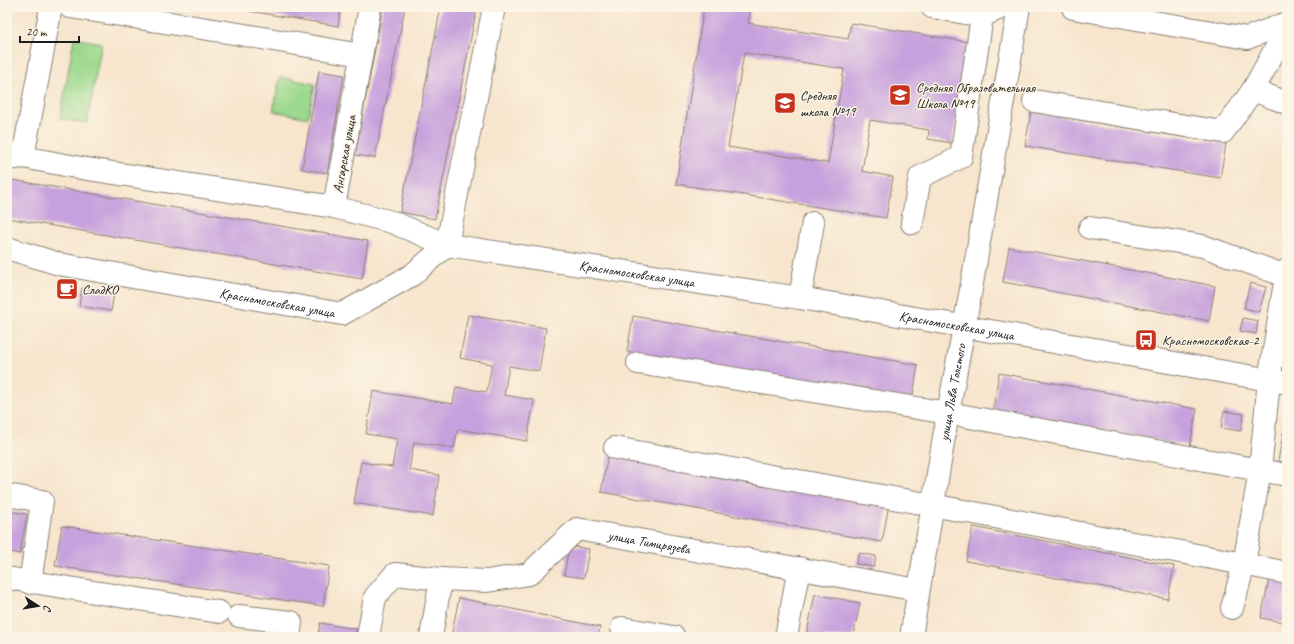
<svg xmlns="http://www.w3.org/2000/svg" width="1294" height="644" font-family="Caveat,sans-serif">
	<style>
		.green { fill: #9bd88d; stroke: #5c7a54 }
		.building { fill: #c7a1dd; fill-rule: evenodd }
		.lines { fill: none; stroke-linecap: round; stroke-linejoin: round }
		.minor-casing { stroke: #8a8074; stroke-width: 24 }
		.minor { stroke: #fff; stroke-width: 22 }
		.labels { text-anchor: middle; stroke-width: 3; stroke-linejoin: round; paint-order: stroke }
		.poi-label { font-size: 14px; fill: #1c1c1c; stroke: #fcf5e5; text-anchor: start }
		.street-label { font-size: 14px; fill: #1c1c1c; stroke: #fcf5e5 }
	</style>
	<rect width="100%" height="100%" fill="#fcf5e5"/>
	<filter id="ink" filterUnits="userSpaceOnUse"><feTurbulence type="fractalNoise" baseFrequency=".025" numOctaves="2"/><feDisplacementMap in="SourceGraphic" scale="8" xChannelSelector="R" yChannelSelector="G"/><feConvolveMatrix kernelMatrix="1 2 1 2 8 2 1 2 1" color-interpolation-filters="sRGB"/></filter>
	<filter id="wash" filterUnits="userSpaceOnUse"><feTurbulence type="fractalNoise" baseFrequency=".012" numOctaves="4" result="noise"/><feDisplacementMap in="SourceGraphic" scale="16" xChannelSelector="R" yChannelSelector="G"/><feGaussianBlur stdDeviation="0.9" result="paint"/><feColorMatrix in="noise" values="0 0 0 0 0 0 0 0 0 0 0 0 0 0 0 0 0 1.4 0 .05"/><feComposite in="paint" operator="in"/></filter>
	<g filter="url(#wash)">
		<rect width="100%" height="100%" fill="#f7e5cd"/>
		<!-- green -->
		<g class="green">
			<polygon points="74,38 102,43 87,123 60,119"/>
			<polygon points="280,77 315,84 308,118 273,111"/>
		</g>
		<g id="blocks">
			<!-- building -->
			<g class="building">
				<polygon points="226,7 341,7 338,26"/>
				<polygon points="383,7 405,7 375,158 355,155"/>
				<polygon points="441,7 477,7 435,219 400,212"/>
				<path d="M704 7H751L748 23 848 39 851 23 969 42 952 143 928 139 929 130 870 120 862 171 893 177 886 218 676 184ZM744 53 844 69 828 163 728 147Z"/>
				<polygon points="319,71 344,75 327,173 302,169"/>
				<polygon points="1031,112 1226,144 1220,178 1025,146"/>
				<polygon points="7,179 368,241 362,279 7,218"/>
				<polygon points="1009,247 1215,286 1209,321 1003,282"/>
				<polygon points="1250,283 1266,287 1259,312 1244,308"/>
				<polygon points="61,284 74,286 73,294 60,293"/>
				<polygon points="82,288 114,293 111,311 79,306"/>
				<polygon points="468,315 546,328 539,371 509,366 504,395 534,400 527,441 458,429 454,448 414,442 409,470 439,475 433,516 354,503 361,462 392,467 397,439 366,434 373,391 453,404 456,387 487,392 492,364 460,358"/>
				<polygon points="633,316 918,365 912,401 627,352"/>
				<polygon points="1243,318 1258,321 1256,334 1240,331"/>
				<polygon points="999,373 1197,409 1190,446 993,410"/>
				<polygon points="1224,411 1244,414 1241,431 1221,428"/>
				<polygon points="1285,423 1287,423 1287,463 1278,461"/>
				<polygon points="608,454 889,504 882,542 601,492"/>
				<polygon points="7,511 27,514 20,554 7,551"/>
				<polygon points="62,526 329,566 323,606 55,566"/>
				<polygon points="973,527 1174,566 1168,599 966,561"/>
				<polygon points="569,546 589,549 584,578 564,575"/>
				<polygon points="859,553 876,556 874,567 856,564"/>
				<polygon points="1269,579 1287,582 1287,623 1261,618"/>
				<polygon points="815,594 860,603 853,637 806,637"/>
				<polygon points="459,598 600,627 598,637 451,637"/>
				<polygon points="320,623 356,629 355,637 318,637"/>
			</g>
		</g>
	</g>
	<g filter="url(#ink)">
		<use href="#blocks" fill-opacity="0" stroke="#8a8074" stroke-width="1"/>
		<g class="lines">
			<!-- minor casing -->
			<g class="minor-casing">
				<g id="minor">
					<polyline points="70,7 239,34 361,55"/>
					<polyline points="370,7 334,207 392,222 447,245 494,7"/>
					<polyline points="932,7 982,16"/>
					<polyline points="1073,8 1247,38 1287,23"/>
					<polyline points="1287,28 1253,90 1287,103"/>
					<polyline points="1034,101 1223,132 1253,90"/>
					<polyline points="23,157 81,168 334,207"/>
					<polyline points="7,159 23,157 51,7"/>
					<polyline points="912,223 920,177 961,157 982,16 1003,7"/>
					<polyline points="1090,228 1203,246 1286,276"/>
					<path id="s1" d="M7 248 59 264 342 314 412 275 447 245 800 298 1146 358 1287 383"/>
					<polyline points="800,298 813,223"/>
					<polyline points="638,363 948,413 1287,475"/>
					<polyline points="615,448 932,505 1244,564 1287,573"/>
					<polyline points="7,495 42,501 30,583"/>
					<polyline points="7,578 219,612"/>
					<polyline points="1232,608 1244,564 1260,470 1269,380 1287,270"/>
					<polyline points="239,616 291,622 289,637"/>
					<polyline points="622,628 674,637"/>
					<path id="s2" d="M368 637 375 597 395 574 441 579 487 581 529 574 577 529 918 590"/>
					<polyline points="431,637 441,579"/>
					<polyline points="786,637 799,568"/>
					<path id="s3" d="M911 637 948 413 970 295 1019 7"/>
				</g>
			</g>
			<!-- minor -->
			<use href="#minor" class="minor"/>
		</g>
	</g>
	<!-- icons -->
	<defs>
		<g id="school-square" transform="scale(1.15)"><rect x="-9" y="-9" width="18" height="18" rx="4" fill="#c8321e" stroke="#fcf5e5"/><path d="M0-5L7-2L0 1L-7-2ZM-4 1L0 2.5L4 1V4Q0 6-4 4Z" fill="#fff"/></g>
		<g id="cafe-square" transform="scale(1.15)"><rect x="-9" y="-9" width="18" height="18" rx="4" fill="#c8321e" stroke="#fcf5e5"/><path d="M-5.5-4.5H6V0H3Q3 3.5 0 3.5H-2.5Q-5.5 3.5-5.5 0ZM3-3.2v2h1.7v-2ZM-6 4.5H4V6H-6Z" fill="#fff"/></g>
		<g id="bus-square" transform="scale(1.15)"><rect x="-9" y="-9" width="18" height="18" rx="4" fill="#c8321e" stroke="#fcf5e5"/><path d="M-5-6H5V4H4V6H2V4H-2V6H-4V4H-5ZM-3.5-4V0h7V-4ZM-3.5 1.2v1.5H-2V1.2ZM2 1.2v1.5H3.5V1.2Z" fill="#fff"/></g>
	</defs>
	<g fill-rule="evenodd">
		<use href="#school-square" x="900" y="95"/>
		<use href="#school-square" x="785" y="103"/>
		<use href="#cafe-square" x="67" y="289"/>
		<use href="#bus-square" x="1146" y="340"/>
	</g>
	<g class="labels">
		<!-- poi labels -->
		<g class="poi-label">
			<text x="916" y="92">Средняя Образовательная<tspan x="916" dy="16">Школа №19</tspan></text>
			<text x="800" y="100">Средняя<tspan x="800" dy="16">школа №19</tspan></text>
			<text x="82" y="294">СладКО</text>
			<text x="1162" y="345">Красномосковская-2</text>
		</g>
		<!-- street labels -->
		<g class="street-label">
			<text transform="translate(344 154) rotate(-80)" y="5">Ангарская улица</text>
			<text dy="5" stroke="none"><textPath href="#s1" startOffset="660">Красномосковская улица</textPath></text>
			<text dy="5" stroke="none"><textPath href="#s1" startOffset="276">Красномосковская улица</textPath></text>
			<text dy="5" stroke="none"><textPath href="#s1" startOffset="984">Красномосковская улица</textPath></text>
			<text dy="5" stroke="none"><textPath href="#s3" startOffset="248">улица Льва Толстого</textPath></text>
			<text dy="5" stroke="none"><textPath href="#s2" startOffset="345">улица Тимирязева</textPath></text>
		</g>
	</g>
	<!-- margin -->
	<rect width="1294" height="644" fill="none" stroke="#fcf5e5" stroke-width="24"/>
	<!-- north arrow -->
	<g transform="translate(38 606) rotate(102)" stroke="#fcf5e5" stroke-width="3" paint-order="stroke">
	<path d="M0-3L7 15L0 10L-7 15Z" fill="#1c1c1c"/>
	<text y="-6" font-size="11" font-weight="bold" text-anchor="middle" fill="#1c1c1c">С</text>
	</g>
	<!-- scale -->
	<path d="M20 36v6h59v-6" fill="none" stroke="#1c1c1c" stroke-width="2"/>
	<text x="26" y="36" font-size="12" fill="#1c1c1c" stroke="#fcf5e5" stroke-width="3" paint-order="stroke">20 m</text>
</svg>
